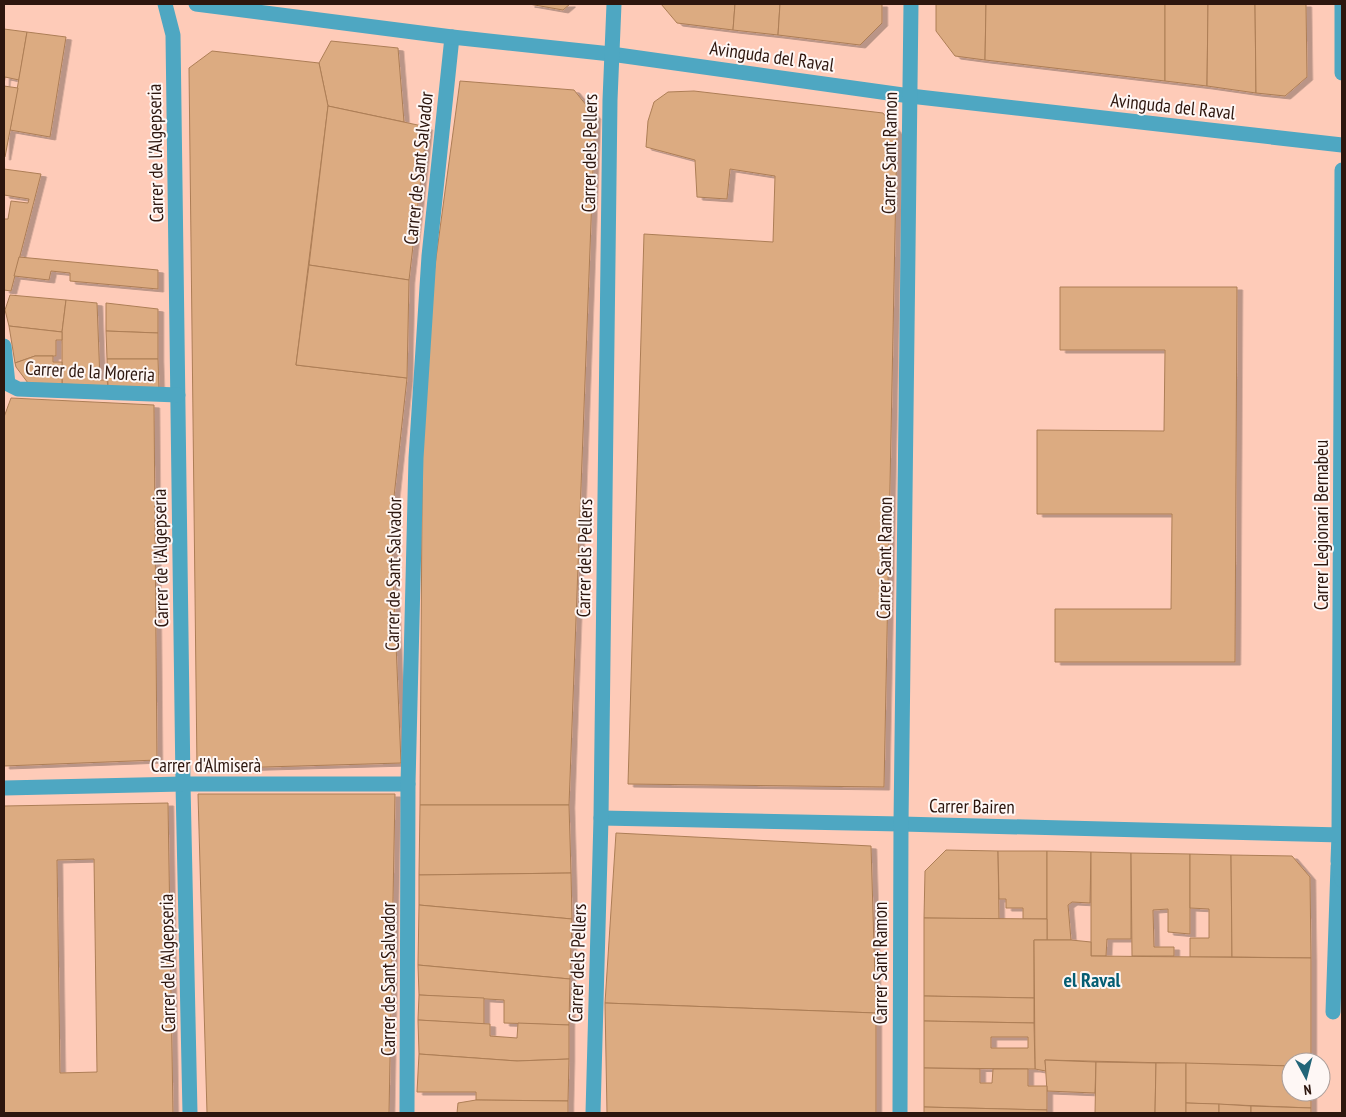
<svg xmlns="http://www.w3.org/2000/svg" width="1346" height="1117" font-family="'PT Sans Narrow',sans-serif">
	<style>
		.building { fill: #dcab81; stroke: #ad7e56; fill-rule: evenodd; filter: url(#shadow) }
		.lines { fill: none; stroke-linecap: round; stroke-linejoin: round }
		.service { stroke: #4ea7c2; stroke-width: 15 }
		.pedestrian { stroke: #4ea7c2; stroke-width: 15 }
		.minor { stroke: #4ea7c2; stroke-width: 15 }
		.labels { text-anchor: middle; stroke-width: 4; stroke-linejoin: round; paint-order: stroke }
		.street-label { font-size: 19px; fill: #2d160e; stroke: #fef7f5 }
		.neighbourhood-label { font-size: 20px; font-weight: bold; fill: #045d72; stroke: #fef7f5 }
	</style>
	<defs>
		<filter id="shadow"><feDropShadow dx="5.5" dy="3" stdDeviation="0" flood-color="#0004"/></filter>
	</defs>
	<rect width="100%" height="100%" fill="#fecbb8"/>
	<!-- building -->
	<g class="building">
		<polygon points="529,4 570,4 563,10"/>
		<polygon points="661,4 735,4 733,30 677,23"/>
		<polygon points="735,4 780,4 778,35 733,30"/>
		<polygon points="780,4 882,4 882,23 860,45 778,35"/>
		<polygon points="936,4 986,4 985,60 955,56 936,31"/>
		<polygon points="986,4 1165,4 1165,81 985,60"/>
		<polygon points="1165,4 1208,4 1207,86 1165,81"/>
		<polygon points="1208,4 1255,4 1256,93 1207,86"/>
		<polygon points="1255,4 1306,4 1307,77 1285,96 1256,93"/>
		<polygon points="4,29 27,32 19,80 5,77 4,86"/>
		<polygon points="27,32 66,37 50,137 10,130"/>
		<polygon points="331,41 398,48 404,122 328,106 319,63"/>
		<polygon points="212,51 319,63 328,106 296,365 407,378 391,524 401,763 197,769 189,68"/>
		<polygon points="460,81 574,90 595,116 569,805 420,805 423,354"/>
		<polygon points="4,86 18,88 5,157 4,157"/>
		<polygon points="694,91 883,113 897,132 884,787 628,784 644,234 773,242 775,176 730,169 727,199 697,197 695,160 646,147 648,121 654,102 668,92"/>
		<polygon points="328,106 427,127 409,280 309,265"/>
		<polygon points="4,169 41,174 11,291 4,290 4,219 8,219 11,201 28,203 29,199 4,195"/>
		<polygon points="19,257 158,270 158,289 70,281 70,273 51,271 49,280 14,276"/>
		<polygon points="309,265 409,280 407,378 296,365"/>
		<polygon points="1060,287 1237,287 1235,662 1055,662 1055,609 1171,609 1172,514 1037,514 1037,430 1164,431 1165,350 1060,350"/>
		<polygon points="10,295 66,300 62,332 9,326 5,310"/>
		<polygon points="66,300 97,303 100,380 107,380 108,386 62,384 62,332"/>
		<polygon points="106,303 158,309 158,333 106,331"/>
		<polygon points="9,326 62,332 62,340 56,340 56,356 35,356 15,363"/>
		<polygon points="106,331 158,333 158,359 107,359"/>
		<polygon points="35,356 53,356 53,362 62,362 62,384 28,383 16,367 15,363"/>
		<polygon points="107,359 158,359 159,389 108,386"/>
		<polygon points="11,398 154,405 157,760 4,766 4,417"/>
		<polygon points="198,794 395,794 389,1113 207,1113"/>
		<path d="M168 803 173 1113H4V806ZM94 859 97 1072 60 1073 57 860Z"/>
		<polygon points="420,805 569,805 571,873 419,875"/>
		<polygon points="616,833 871,846 876,1013 605,1003"/>
		<polygon points="946,850 998,851 999,919 924,918 925,871"/>
		<polygon points="998,851 1047,851 1047,919 1023,919 1023,908 1006,908 1006,899 999,899"/>
		<polygon points="1047,851 1091,852 1090,903 1072,902 1068,905 1071,940 1047,940"/>
		<polygon points="1091,852 1131,853 1131,939 1107,939 1106,956 1091,956"/>
		<polygon points="1131,853 1190,854 1190,934 1168,932 1168,909 1153,910 1154,947 1174,947 1174,956 1132,956"/>
		<polygon points="1190,854 1231,855 1232,957 1190,957 1190,938 1209,938 1209,909 1190,908"/>
		<polygon points="1231,855 1292,856 1310,877 1311,958 1232,957"/>
		<polygon points="571,873 572,919 419,905 419,875"/>
		<polygon points="419,905 572,919 570,979 418,965"/>
		<polygon points="924,918 1047,919 1047,940 1034,940 1034,998 924,996"/>
		<polygon points="1034,940 1071,940 1091,942 1091,956 1311,958 1311,1062 1291,1062 1291,1066 1045,1060 1046,1071 1035,1069"/>
		<polygon points="418,965 570,979 569,1025 504,1023 504,1000 419,995"/>
		<polygon points="419,995 484,998 484,1024 418,1020"/>
		<polygon points="924,996 1034,998 1034,1023 924,1021"/>
		<polygon points="605,1003 876,1013 876,1113 607,1113"/>
		<polygon points="418,1020 490,1024 490,1036 517,1038 518,1023 569,1025 569,1059 517,1061 419,1054"/>
		<path d="M924 1021 1034 1023 1035 1069 924 1068ZM991 1037H1028V1048H991Z"/>
		<polygon points="419,1054 517,1061 569,1059 568,1101 476,1100 476,1092 417,1092"/>
		<polygon points="1045,1060 1096,1062 1095,1093 1047,1091"/>
		<polygon points="1096,1062 1156,1063 1155,1113 1095,1113"/>
		<polygon points="1156,1063 1186,1063 1186,1113 1155,1113"/>
		<polygon points="1186,1063 1291,1066 1291,1092 1311,1092 1311,1108 1186,1103"/>
		<polygon points="924,1068 980,1069 980,1083 992,1083 993,1069 1028,1069 1028,1086 1047,1086 1047,1110 924,1107"/>
		<polygon points="476,1100 568,1101 568,1113 457,1113 458,1103"/>
		<polygon points="1186,1103 1219,1104 1219,1113 1186,1113"/>
		<polygon points="1219,1104 1251,1106 1251,1113 1219,1113"/>
		<polygon points="1251,1106 1311,1108 1311,1113 1251,1113"/>
		<polygon points="924,1107 1047,1110 1047,1113 924,1113"/>
	</g>
	<g class="lines">
		<!-- service -->
		<polyline class="service" points="1333,1012 1338,866"/>
		<!-- pedestrian -->
		<g class="pedestrian">
			<polyline points="165,4 173,35 183,784 190,1113"/>
			<polyline points="4,346 8,384 18,389 178,395"/>
			<polyline points="4,788 183,784 408,784"/>
			<polyline points="407,1113 408,784 416,458 429,256 452,37"/>
		</g>
		<!-- minor -->
		<g class="minor">
			<polyline points="196,4 452,37 611,54 910,96 1342,145"/>
			<polyline points="1342,4 1342,73"/>
			<polyline points="1342,170 1339,835 1338,861 1342,880"/>
			<polyline points="601,818 901,824 1342,835"/>
			<polyline points="593,1113 601,818 610,100 614,4"/>
			<polyline points="900,1113 901,824 911,4"/>
		</g>
	</g>
	<g class="labels">
		<!-- street labels -->
		<g class="street-label">
			<text transform="translate(772 56) rotate(8)" y="7">Avinguda del Raval</text>
			<text transform="translate(1173 106) rotate(6)" y="7">Avinguda del Raval</text>
			<text transform="translate(155 153) rotate(-91)" y="7">Carrer de l'Algepseria</text>
			<text transform="translate(589 153) rotate(-89)" y="7">Carrer dels Pellers</text>
			<text transform="translate(889 153) rotate(-89)" y="7">Carrer Sant Ramon</text>
			<text transform="translate(418 168) rotate(-84)" y="7">Carrer de Sant Salvador</text>
			<text transform="translate(90 371) rotate(3)" y="7">Carrer de la Moreria</text>
			<text transform="translate(1321 525) rotate(-90)" y="7">Carrer Legionari Bernabeu</text>
			<text transform="translate(160 558) rotate(-91)" y="7">Carrer de l'Algepseria</text>
			<text transform="translate(584 558) rotate(-89)" y="7">Carrer dels Pellers</text>
			<text transform="translate(884 558) rotate(-89)" y="7">Carrer Sant Ramon</text>
			<text transform="translate(393 574) rotate(-89)" y="7">Carrer de Sant Salvador</text>
			<text x="206" y="772">Carrer d'Almiserà</text>
			<text transform="translate(972 806) rotate(1)" y="7">Carrer Bairen</text>
			<text transform="translate(167 963) rotate(-91)" y="7">Carrer de l'Algepseria</text>
			<text transform="translate(577 963) rotate(-88)" y="7">Carrer dels Pellers</text>
			<text transform="translate(880 963) rotate(-90)" y="7">Carrer Sant Ramon</text>
			<text transform="translate(388 979) rotate(-90)" y="7">Carrer de Sant Salvador</text>
		</g>
		<!-- neighbourhood labels -->
		<g class="neighbourhood-label">
			<text x="1092" y="987">el Raval</text>
		</g>
	</g>
	<!-- border -->
	<rect width="1346" height="1117" fill="none" stroke="#2d160e" stroke-width="10"/>
	<!-- north arrow -->
	<g transform="translate(1306 1077) rotate(173)"><circle r="24" fill="#fef7f5" stroke="#aa9d99"/>
	<path d="M0-4L9 19L0 12L-9 19Z" fill="#236578"/>
	<text y="-8" font-size="14" font-weight="bold" text-anchor="middle" fill="#2d160e">N</text>
	</g>
</svg>
